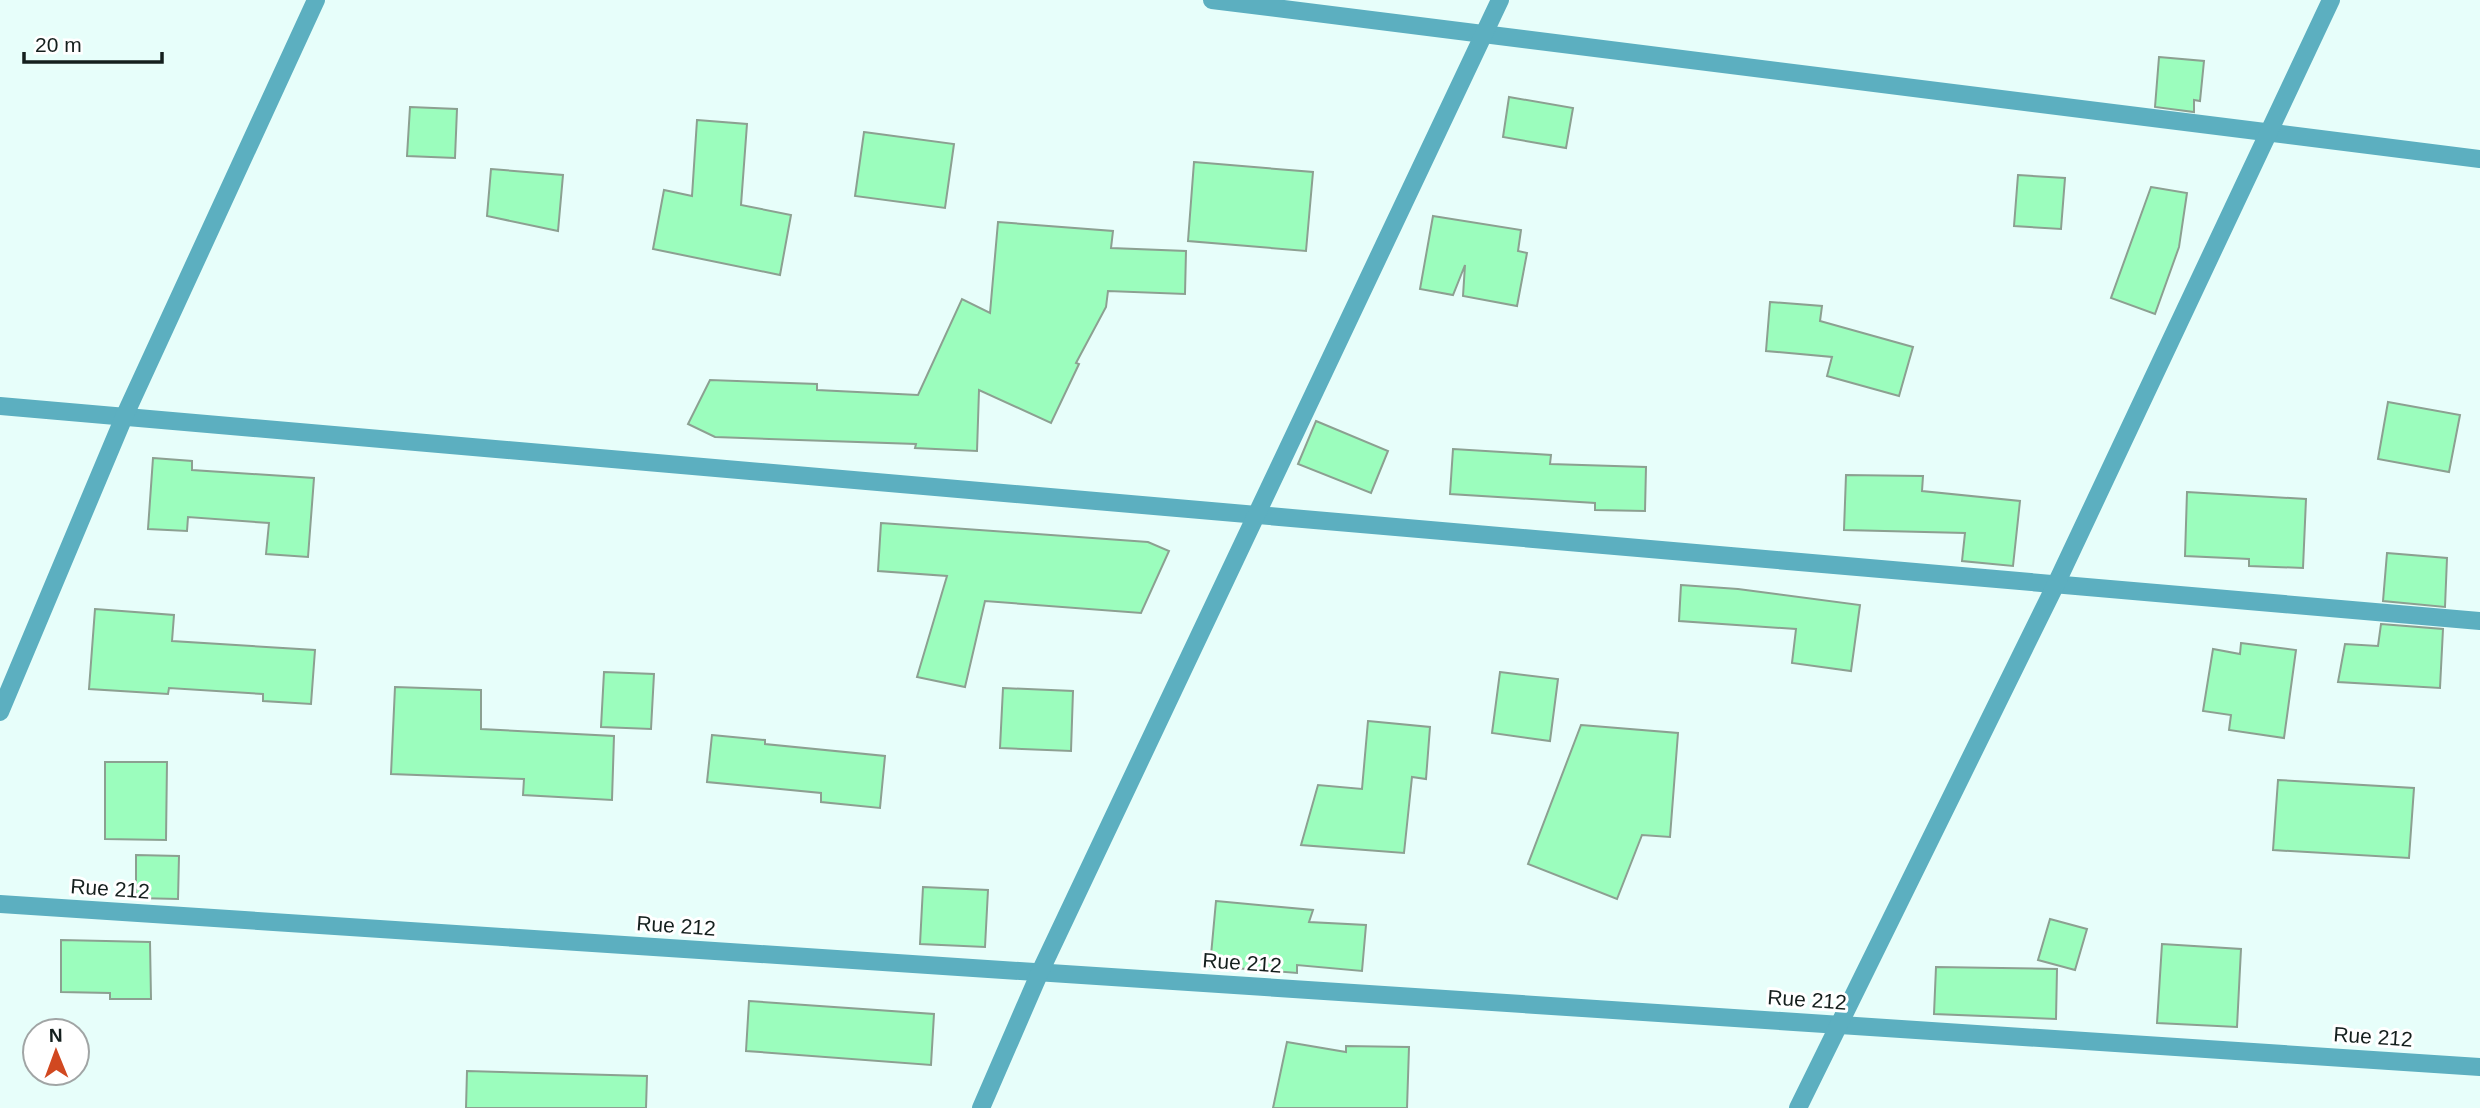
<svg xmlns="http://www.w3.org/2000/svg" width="2480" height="1108" font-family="Arial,sans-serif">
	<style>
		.building { fill: #9bfdbd; stroke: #8ca091; stroke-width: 2 }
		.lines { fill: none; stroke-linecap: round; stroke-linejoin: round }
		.minor { stroke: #5cafc0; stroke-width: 18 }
		.labels { text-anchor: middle; stroke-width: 6; stroke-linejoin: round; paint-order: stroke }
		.street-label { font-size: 21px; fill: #141f1d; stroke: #fff }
	</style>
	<rect width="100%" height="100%" fill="#e7fefa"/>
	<!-- building -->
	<g class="building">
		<polygon points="2159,57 2204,61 2200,101 2194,100 2194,112 2155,107"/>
		<polygon points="1509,97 1573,108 1566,148 1503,137"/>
		<polygon points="410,107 457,109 455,158 407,156"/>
		<polygon points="697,120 747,124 741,205 791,215 780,275 653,249 664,190 692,196"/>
		<polygon points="864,132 954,144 945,208 855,196"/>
		<polygon points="1194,162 1313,172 1306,251 1188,241"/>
		<polygon points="491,169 563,175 558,231 487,216"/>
		<polygon points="2018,175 2065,178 2061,229 2014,226"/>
		<polygon points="2151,187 2187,193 2179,247 2155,314 2111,298"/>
		<polygon points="1433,216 1521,230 1518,251 1527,253 1517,306 1463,296 1465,265 1453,295 1420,289"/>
		<polygon points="998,222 1113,231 1111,248 1186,251 1185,294 1108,291 1106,307 1076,363 1079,364 1051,423 979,390 977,451 915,448 916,444 715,437 688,424 710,380 817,384 817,390 918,395 962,299 990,313"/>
		<polygon points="1770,302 1822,306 1820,321 1913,347 1899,396 1827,376 1832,357 1766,351"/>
		<polygon points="2388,402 2460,415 2449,472 2378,459"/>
		<polygon points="1316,421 1388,451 1371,493 1298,464"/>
		<polygon points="1453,449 1551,455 1550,464 1646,467 1645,511 1595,510 1595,503 1450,494"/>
		<polygon points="153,458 192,461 192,470 314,478 308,557 266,554 269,523 188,517 187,531 148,529"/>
		<polygon points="1846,475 1923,476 1922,491 2020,501 2013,566 1962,561 1965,533 1844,530"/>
		<polygon points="2187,492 2306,499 2303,568 2249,566 2249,559 2185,556"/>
		<polygon points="881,523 1148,542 1169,551 1141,613 985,601 965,687 917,677 947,576 878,571"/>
		<polygon points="2387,553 2447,558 2445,607 2383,601"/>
		<polygon points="1681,585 1738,589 1860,605 1851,671 1792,663 1796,629 1679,621"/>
		<polygon points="95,609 174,615 172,641 315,650 311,704 263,701 263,694 169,688 168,694 89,689"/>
		<polygon points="2381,624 2443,629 2440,688 2338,682 2345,644 2378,646"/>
		<polygon points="2241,643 2296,650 2284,738 2229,730 2231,715 2203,711 2213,649 2240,654"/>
		<polygon points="604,672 654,674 651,729 601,727"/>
		<polygon points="1500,672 1558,679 1550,741 1492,733"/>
		<polygon points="395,687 481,690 481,729 614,736 612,800 523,795 524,779 391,774"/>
		<polygon points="1003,688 1073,691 1071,751 1000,748"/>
		<polygon points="1368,721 1430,727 1426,779 1412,777 1404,853 1301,845 1318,785 1362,789"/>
		<polygon points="1581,725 1678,733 1670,837 1642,835 1617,899 1528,864"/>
		<polygon points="712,735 765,740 765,744 885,756 880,808 821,802 821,793 707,782"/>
		<polygon points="105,762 167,762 166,840 105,839"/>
		<polygon points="2278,780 2414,788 2409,858 2273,850"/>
		<polygon points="136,855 179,856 178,899 136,898"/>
		<polygon points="923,887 988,890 985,947 920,944"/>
		<polygon points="1216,901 1313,910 1309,922 1366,925 1362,971 1297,965 1297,973 1210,966"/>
		<polygon points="2050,919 2087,929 2075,970 2038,960"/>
		<polygon points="61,940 150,942 151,999 110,999 110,993 61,992"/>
		<polygon points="2162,944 2241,949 2237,1027 2157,1023"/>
		<polygon points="1936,967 2057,969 2056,1019 1934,1014"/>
		<polygon points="749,1001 934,1014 931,1065 746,1051"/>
		<polygon points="1287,1042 1346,1052 1346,1046 1409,1047 1407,1108 1273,1108"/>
		<polygon points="467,1071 647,1076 646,1108 466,1108"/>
	</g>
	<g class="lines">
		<!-- minor -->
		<g class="minor">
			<polyline points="1212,0 2480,159"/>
			<polyline points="0,406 2480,621"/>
			<polyline points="0,712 124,417 316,0"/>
			<polyline points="0,904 2480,1067"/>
			<polyline points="981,1108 1040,972 1500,0"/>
			<polyline points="1798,1108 2056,584 2331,0"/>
		</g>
	</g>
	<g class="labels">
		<!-- street labels -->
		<g class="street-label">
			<text transform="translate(110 889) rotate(4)" y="7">Rue 212</text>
			<text transform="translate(676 926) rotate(4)" y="7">Rue 212</text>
			<text transform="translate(1242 963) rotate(4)" y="7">Rue 212</text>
			<text transform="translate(1807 1000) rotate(4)" y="7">Rue 212</text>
			<text transform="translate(2373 1037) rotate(4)" y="7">Rue 212</text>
		</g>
	</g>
	<!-- north arrow -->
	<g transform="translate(56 1052) rotate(359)"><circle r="33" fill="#ffffff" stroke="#a1a5a5" stroke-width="2"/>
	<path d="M0-5L12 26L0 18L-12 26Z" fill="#d14820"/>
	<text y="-10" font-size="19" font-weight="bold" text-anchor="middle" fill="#141f1d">N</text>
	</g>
	<!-- scale -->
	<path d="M24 52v10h138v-10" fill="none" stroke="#141f1d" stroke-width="3.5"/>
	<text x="35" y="52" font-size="21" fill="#141f1d" stroke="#ffffff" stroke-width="5" paint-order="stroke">20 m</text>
</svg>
